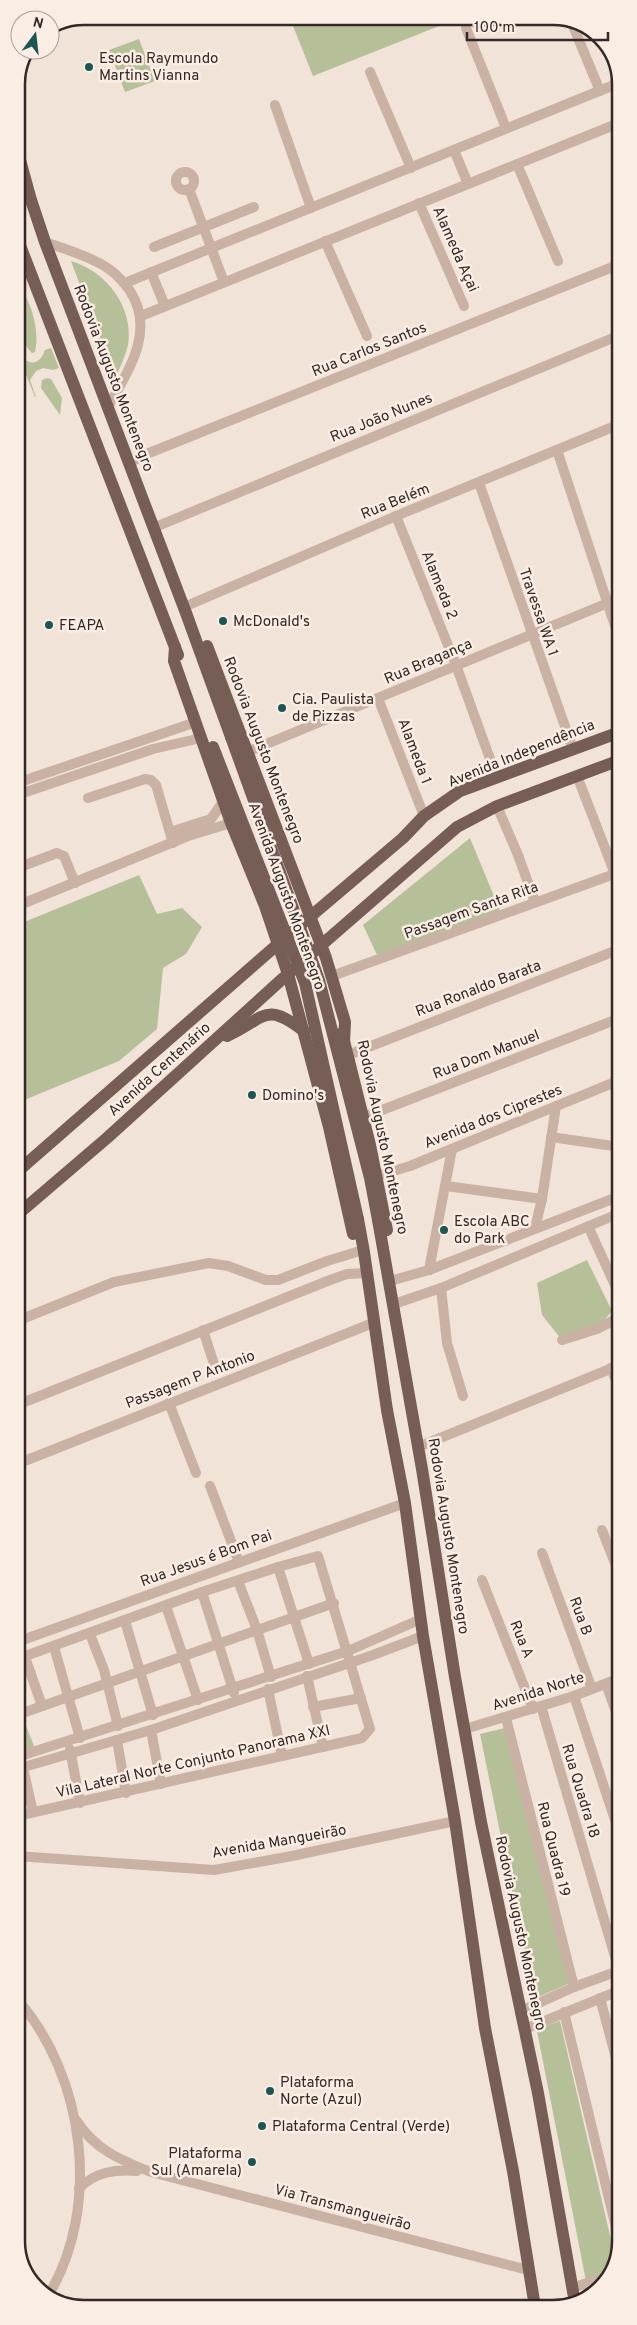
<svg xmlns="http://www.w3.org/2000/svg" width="637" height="2325" font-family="Overpass,sans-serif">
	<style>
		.green { fill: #b6c098 }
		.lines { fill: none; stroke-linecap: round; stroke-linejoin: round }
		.minor { stroke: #c9b1a4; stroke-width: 10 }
		.major { stroke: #765e56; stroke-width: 12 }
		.major-bridge { stroke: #765e56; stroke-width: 12 }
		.poi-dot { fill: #1b5654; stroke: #f9ede4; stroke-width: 2 }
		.labels { text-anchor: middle; stroke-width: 5; stroke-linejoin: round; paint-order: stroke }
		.poi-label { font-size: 15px; fill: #342926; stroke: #f9ede4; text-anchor: start }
		.street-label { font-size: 15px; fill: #342926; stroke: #f9ede4 }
		.rim { fill: none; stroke: #342926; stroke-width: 2.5 }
	</style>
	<rect width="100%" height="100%" fill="#f1e3d7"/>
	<!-- green -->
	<g class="green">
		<polygon points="289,16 462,17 313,76"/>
		<polygon points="139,39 155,81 125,92 109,50"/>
		<path d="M71 261C106 271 134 307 128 345 125 356 120 368 115 378Z"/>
		<path d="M16 282C31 298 40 331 35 352L32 353C18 342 16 300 16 282Z"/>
		<path d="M51 348 59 368 53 370 43 368 36 371 30 380 36 397H35L16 350C26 364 38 369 45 350Z"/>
		<polygon points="47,378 51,379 62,398 60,415 41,388 42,380"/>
		<polygon points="470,838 501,913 379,959 363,925"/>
		<polygon points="139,875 157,914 182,908 202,927 186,954 163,968 157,1029 119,1061 17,1103 17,925"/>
		<polygon points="587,1260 612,1311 597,1329 562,1340 542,1315 537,1283"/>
		<polygon points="21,1713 36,1751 17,1757 17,1715"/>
		<polygon points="505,1728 570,1983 534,1999 480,1734"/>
		<polygon points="560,2021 615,2257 609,2272 586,2281 537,2031 539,2028"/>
	</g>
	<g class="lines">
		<!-- minor -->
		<g class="minor">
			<polyline points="571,21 600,91"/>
			<polyline points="466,28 506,128"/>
			<polyline points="370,72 411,168"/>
			<polyline points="275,105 311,208"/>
			<polyline points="454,150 468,184"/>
			<polyline points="517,164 558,261"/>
			<circle cx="185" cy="181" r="9"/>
			<polyline points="189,189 224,282"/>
			<polyline points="419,203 464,306"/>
			<polyline points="325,241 367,336"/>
			<path d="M45 242C62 248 79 253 95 261 109 267 121 278 130 291 156 331 128 371 108 407"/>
			<polyline points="154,247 254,207"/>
			<polyline points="16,263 32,277"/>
			<polyline points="151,272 165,306"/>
			<polyline points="125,283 619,83"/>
			<polyline points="141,316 619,123"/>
			<polyline points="557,450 620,641"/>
			<polyline points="130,463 144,455 620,264"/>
			<polyline points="479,483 573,749"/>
			<polyline points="396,516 456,665 497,778"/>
			<polyline points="153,528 620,335"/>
			<polyline points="184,607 396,516 620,424"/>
			<polyline points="378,698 424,816"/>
			<polyline points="247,752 620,598"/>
			<polyline points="577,776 615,874"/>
			<polyline points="17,783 196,722"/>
			<polyline points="17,795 153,749 201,738"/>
			<polyline points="88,798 145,779 151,780 156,785 173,843"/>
			<polyline points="497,806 518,855 535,902"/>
			<polyline points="170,832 211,819 223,802"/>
			<polyline points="17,868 57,853 64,856 75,883"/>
			<polyline points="17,906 188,836 231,823"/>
			<polyline points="332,976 620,872"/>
			<polyline points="348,1055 620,949"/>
			<polyline points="364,1117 620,1018"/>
			<polyline points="551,1137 620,1147"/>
			<polyline points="377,1176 410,1166 620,1080"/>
			<polyline points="446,1186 542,1199"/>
			<polyline points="588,1226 620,1296"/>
			<polyline points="535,1228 542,1199 556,1106"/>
			<polyline points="429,1270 452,1149"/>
			<polyline points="390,1281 429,1270 620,1196"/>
			<polyline points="441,1288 447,1343 463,1396"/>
			<polyline points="394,1304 441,1288 620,1213"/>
			<polyline points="17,1321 114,1282 209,1263 228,1266 266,1280 278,1280 327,1261 360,1251"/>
			<polyline points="203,1330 216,1370"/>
			<polyline points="562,1340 597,1329 620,1317"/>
			<polyline points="611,1368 620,1390"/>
			<polyline points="169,1403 196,1473"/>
			<polyline points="17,1405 330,1280 347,1274 367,1273"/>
			<polyline points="418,1447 620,1365"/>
			<polyline points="17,1464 373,1323"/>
			<polyline points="210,1486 239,1562"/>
			<polyline points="602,1530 620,1576"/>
			<polyline points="542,1553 592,1689"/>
			<polyline points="278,1567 309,1664"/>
			<polyline points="482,1580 533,1709"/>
			<polyline points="238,1581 257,1630 271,1677"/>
			<polyline points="202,1592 234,1693"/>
			<polyline points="166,1606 198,1700"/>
			<polyline points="125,1621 153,1715"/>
			<polyline points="90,1634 104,1670 118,1726"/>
			<polyline points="17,1642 405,1503"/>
			<polyline points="54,1647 80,1738"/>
			<polyline points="25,1657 42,1706"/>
			<polyline points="17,1659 202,1592 278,1567 318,1556 370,1729 362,1738 17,1816"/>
			<polyline points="307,1676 323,1747"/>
			<polyline points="606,1684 620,1723"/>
			<polyline points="268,1689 282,1756"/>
			<polyline points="574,1696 620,1835"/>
			<polyline points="541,1706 619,1970"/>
			<polyline points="313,1707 361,1698"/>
			<polyline points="17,1715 334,1603"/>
			<polyline points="506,1718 574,1987"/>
			<polyline points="465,1729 574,1696 620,1678"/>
			<polyline points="151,1730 161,1784"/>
			<polyline points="117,1740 126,1793"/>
			<polyline points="70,1749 80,1803"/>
			<polyline points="17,1757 348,1651 421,1619"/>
			<polyline points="23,1768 33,1812"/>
			<polyline points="17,1769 151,1730 373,1655 423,1636"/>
			<polyline points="17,1856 214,1870 292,1856 455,1821"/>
			<polyline points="600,1998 621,2077"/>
			<path d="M17 1999C85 2076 102 2207 48 2296"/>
			<polyline points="521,2011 574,1987 621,1970"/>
			<polyline points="564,2012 620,2244"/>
			<polyline points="525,2029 621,1990"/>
			<path d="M76 2120C94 2149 120 2160 151 2172L528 2270"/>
			<path d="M79 2188C96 2172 115 2169 137 2171"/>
			<polyline points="572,2288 608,2276"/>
		</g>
		<!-- major -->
		<g class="major">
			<polyline points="16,145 31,200 45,242 186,613 231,737"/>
			<polyline points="16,235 178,655"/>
			<polyline points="207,646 326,958 345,1022 344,1042"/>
			<polyline points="175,647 174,661 231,823 265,906 288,974 329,1127 353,1234"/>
			<polyline points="342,1033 370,1145 387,1230"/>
			<path d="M227 1036C265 1019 264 1000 304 1031"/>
			<polyline points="17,1172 278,944 403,838 424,816 460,791 620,732"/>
			<polyline points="17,1215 107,1138 280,981 457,827 497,806 620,760"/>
			<polyline points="358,1219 364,1252 387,1410 405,1503 423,1636 455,1821 485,2028 513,2171 535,2307"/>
			<polyline points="378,1220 422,1469 455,1677 481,1822 538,2093 575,2303"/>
		</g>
		<!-- major-bridge -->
		<g class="major-bridge">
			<polyline points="231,737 319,980 370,1178 378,1220"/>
			<polyline points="213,747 305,983 358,1219"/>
		</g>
	</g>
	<!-- markers -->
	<g class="poi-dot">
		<circle cx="89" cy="67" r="5"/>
		<circle cx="223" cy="621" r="5"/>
		<circle cx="49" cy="625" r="5"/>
		<circle cx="282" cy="708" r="5"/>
		<circle cx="252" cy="1095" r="5"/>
		<circle cx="444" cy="1230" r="5"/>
		<circle cx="270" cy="2091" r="5"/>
		<circle cx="262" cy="2126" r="5"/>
		<circle cx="252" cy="2162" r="5"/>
	</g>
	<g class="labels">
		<!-- poi labels -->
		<g class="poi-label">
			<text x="99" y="63">Escola Raymundo<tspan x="99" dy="17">Martins Vianna</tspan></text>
			<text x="233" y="626">McDonald's</text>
			<text x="59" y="630">FEAPA</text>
			<text x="292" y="704">Cia. Paulista<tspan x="292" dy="17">de Pizzas</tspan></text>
			<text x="262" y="1100">Domino's</text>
			<text x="454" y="1226">Escola ABC<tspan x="454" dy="17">do Park</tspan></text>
			<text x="280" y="2087">Plataforma<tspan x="280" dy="17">Norte (Azul)</tspan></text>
			<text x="272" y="2131">Plataforma Central (Verde)</text>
			<text x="242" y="2158" text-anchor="end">Plataforma<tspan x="242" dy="17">Sul (Amarela)</tspan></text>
		</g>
		<!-- street labels -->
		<g class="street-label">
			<text transform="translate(456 249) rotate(66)" y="5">Alameda Açai</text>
			<text transform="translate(369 349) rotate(-22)" y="5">Rua Carlos Santos</text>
			<text transform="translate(114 378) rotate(69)" y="5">Rodovia Augusto Montenegro</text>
			<text transform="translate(381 417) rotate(-22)" y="5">Rua João Nunes</text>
			<text transform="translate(395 501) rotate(-22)" y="5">Rua Belém</text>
			<text transform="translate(440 585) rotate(68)" y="5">Alameda 2</text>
			<text transform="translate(539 612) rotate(71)" y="5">Travessa WA 1</text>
			<text transform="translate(428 661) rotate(-23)" y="5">Rua Bragança</text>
			<text transform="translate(264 750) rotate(69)" y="5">Rodovia Augusto Montenegro</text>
			<text transform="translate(415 751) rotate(69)" y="5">Alameda 1</text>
			<text transform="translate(521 753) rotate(-22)" y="5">Avenida Independência</text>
			<text transform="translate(287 896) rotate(70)" y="5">Avenida Augusto Montenegro</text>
			<text transform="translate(471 910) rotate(-20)" y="5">Passagem Santa Rita</text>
			<text transform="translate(478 988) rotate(-21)" y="5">Rua Ronaldo Barata</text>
			<text transform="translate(486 1054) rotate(-21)" y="5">Rua Dom Manuel</text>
			<text transform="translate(159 1069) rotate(-42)" y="5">Avenida Centenário</text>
			<text transform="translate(493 1116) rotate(-22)" y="5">Avenida dos Ciprestes</text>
			<text transform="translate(383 1137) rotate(78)" y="5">Rodovia Augusto Montenegro</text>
			<text transform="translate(190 1379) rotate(-21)" y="5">Passagem P Antonio</text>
			<text transform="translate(449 1536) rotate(81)" y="5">Rodovia Augusto Montenegro</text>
			<text transform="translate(206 1558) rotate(-20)" y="5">Rua Jesus é Bom Pai</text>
			<text transform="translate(581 1616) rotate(70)" y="5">Rua B</text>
			<text transform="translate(522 1639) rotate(68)" y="5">Rua A</text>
			<text transform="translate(538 1691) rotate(-18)" y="5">Avenida Norte</text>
			<text transform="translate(193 1761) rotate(-13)" y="5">Vila Lateral Norte Conjunto Panorama XXI</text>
			<text transform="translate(581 1791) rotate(73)" y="5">Rua Quadra 18</text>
			<text transform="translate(279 1841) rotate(-10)" y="5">Avenida Mangueirão</text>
			<text transform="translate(554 1849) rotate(76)" y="5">Rua Quadra 19</text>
			<text transform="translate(521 1933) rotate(78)" y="5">Rodovia Augusto Montenegro</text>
			<text transform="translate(343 2207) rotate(15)" y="5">Via Transmangueirão</text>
		</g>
	</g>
	<!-- crop -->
	<path d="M0 0H637V2325H0ZM84 25H553A59 59 0 0 1 612 84V2241A59 59 0 0 1 553 2300H84A59 59 0 0 1 25 2241V84A59 59 0 0 1 84 25Z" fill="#f9ede4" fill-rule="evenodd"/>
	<path class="rim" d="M84 25H553A59 59 0 0 1 612 84V2241A59 59 0 0 1 553 2300H84A59 59 0 0 1 25 2241V84A59 59 0 0 1 84 25Z"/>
	<!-- north arrow -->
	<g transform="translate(35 35) rotate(15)"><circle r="24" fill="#f9ede4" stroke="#aa9f98"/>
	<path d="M0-4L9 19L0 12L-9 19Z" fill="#1b5654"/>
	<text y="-8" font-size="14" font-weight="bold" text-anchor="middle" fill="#342926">N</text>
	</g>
	<!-- scale -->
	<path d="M467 32v8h141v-8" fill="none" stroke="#342926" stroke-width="2.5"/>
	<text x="474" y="32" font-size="15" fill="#342926" stroke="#f9ede4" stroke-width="4" paint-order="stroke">100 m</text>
</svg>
